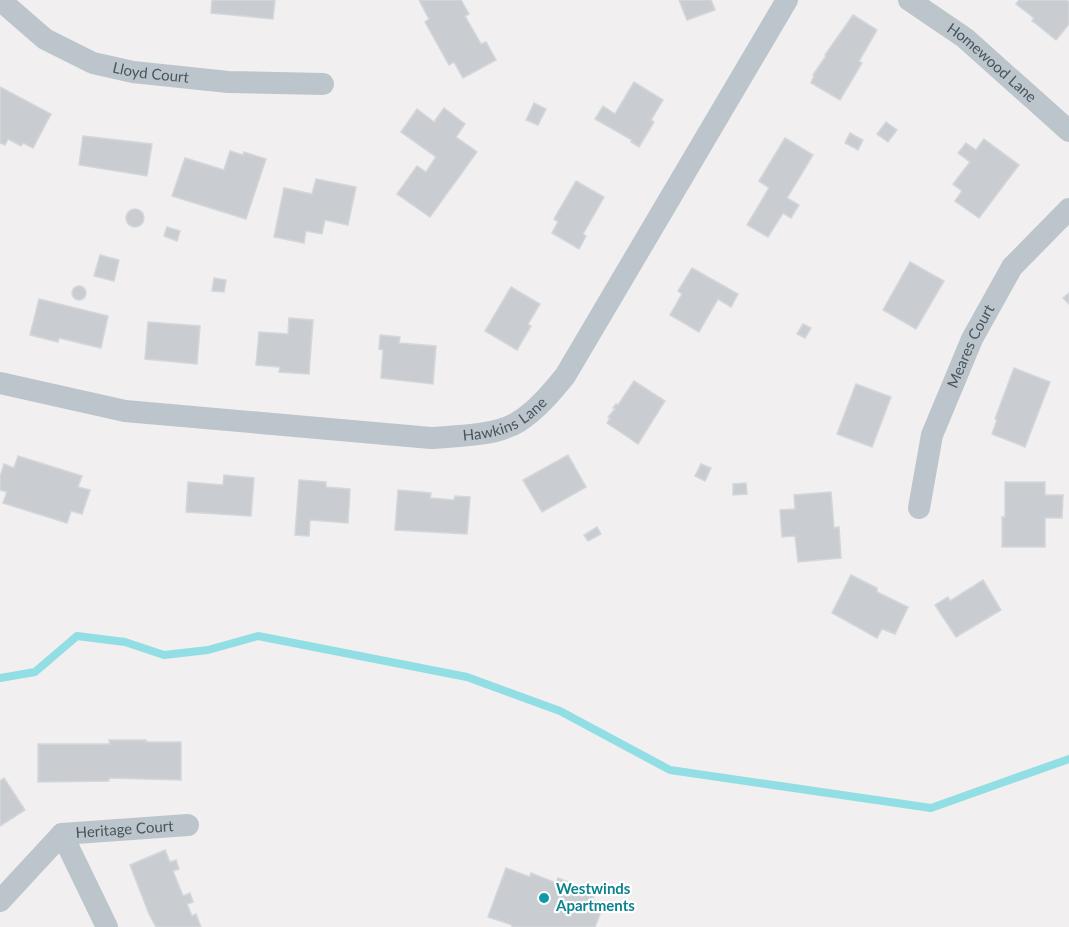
<svg xmlns="http://www.w3.org/2000/svg" width="1069" height="927" font-family="Lato,sans-serif">
	<style>
		.lines { fill: none; stroke-linecap: round; stroke-linejoin: round }
		.stream { stroke: #91dee5; stroke-width: 8 }
		.building { fill: #c9cdd1; stroke: #d3d6da; stroke-width: 1.5 }
		.street { stroke: #bbc5cb; stroke-width: 22 }
		.culture-dot { fill: #0f9aa8; stroke: #fff; stroke-width: 2 }
		.labels { text-anchor: middle; stroke-width: 4.5; stroke-linejoin: round; paint-order: stroke }
		.street-label { font-size: 15px; fill: #48545b; stroke: #fff }
		.culture-label { font-size: 15px; font-weight: bold; fill: #0d838f; stroke: #fff; text-anchor: start }
	</style>
	<rect width="100%" height="100%" fill="#f1efef"/>
	<g class="lines">
		<!-- stream -->
		<polyline class="stream" points="0,678 35,672 77,636 125,642 164,655 208,650 258,636 467,677 560,711 670,770 931,808 1069,759"/>
	</g>
	<!-- building -->
	<g class="building">
		<polygon points="212,0 275,0 273,19 211,13"/>
		<polygon points="419,0 461,0 469,14 465,16 481,44 486,42 496,60 463,78 454,62 449,65 425,22 429,19"/>
		<polygon points="679,0 711,0 715,10 687,20"/>
		<polygon points="1019,0 1066,0 1069,2 1069,24 1056,40 1035,23 1032,21 1034,18 1016,4"/>
		<polygon points="853,15 877,30 859,61 862,63 840,100 811,83 814,76 813,75 826,56 825,55"/>
		<polygon points="634,82 663,100 651,120 654,122 639,147 631,142 632,140 595,119 603,106 615,114"/>
		<polygon points="0,87 51,114 33,148 23,143 21,146 8,139 5,145 0,143"/>
		<polygon points="534,103 546,109 538,125 526,120"/>
		<polygon points="444,108 465,124 456,137 477,152 430,217 397,194 417,166 426,172 436,157 401,132 417,109 434,122"/>
		<polygon points="886,122 897,130 888,142 877,134"/>
		<polygon points="850,133 863,140 858,150 845,143"/>
		<polygon points="83,136 152,144 147,176 79,165"/>
		<polygon points="785,138 813,155 787,198 799,205 791,218 783,213 768,237 747,225 769,188 759,181"/>
		<polygon points="984,139 1019,165 979,218 955,201 962,191 953,184 970,162 958,153 966,143 976,150"/>
		<polygon points="230,151 243,155 244,152 266,159 246,219 172,196 185,158 224,170"/>
		<polygon points="316,179 356,187 348,225 325,220 322,234 306,231 304,243 274,237 284,188 312,194"/>
		<polygon points="576,181 604,197 583,234 586,236 579,249 552,233 558,222 554,219"/>
		<circle cx="135" cy="218" r="9"/>
		<polygon points="167,227 180,231 177,241 164,236"/>
		<polygon points="100,255 119,260 114,281 94,276"/>
		<polygon points="910,262 944,281 916,329 883,310"/>
		<polygon points="692,268 738,294 731,307 718,299 699,332 670,315 682,294 678,291"/>
		<polygon points="214,278 226,280 224,292 212,291"/>
		<circle cx="79" cy="293" r="7"/>
		<polygon points="511,287 540,304 528,324 531,326 517,350 485,331"/>
		<polygon points="1069,293 1069,304 1063,298"/>
		<polygon points="39,299 108,316 101,348 59,338 58,342 30,335"/>
		<polygon points="289,318 313,320 309,374 279,372 280,367 256,365 259,332 288,334"/>
		<polygon points="148,322 200,326 197,364 145,359"/>
		<polygon points="803,324 811,328 805,338 797,334"/>
		<polygon points="380,335 400,337 399,343 436,346 433,384 381,378 383,350 379,349"/>
		<polygon points="1014,368 1050,382 1025,447 992,434 997,420 995,419"/>
		<polygon points="634,381 665,401 638,444 607,423 610,418 608,417 615,409 613,408 616,404 618,405"/>
		<polygon points="856,384 891,397 872,447 837,434"/>
		<polygon points="568,455 586,487 542,512 523,480"/>
		<polygon points="18,456 82,476 78,487 90,490 82,514 71,511 67,523 3,503 7,492 0,490 0,477 4,464 14,468"/>
		<polygon points="701,464 711,468 705,481 695,476"/>
		<polygon points="224,475 254,478 251,516 186,512 188,482 223,485"/>
		<polygon points="299,480 326,482 326,487 350,489 348,523 310,520 309,536 295,535"/>
		<polygon points="1005,482 1045,482 1045,495 1063,495 1062,518 1045,518 1045,547 1002,547 1002,517 1005,517"/>
		<polygon points="746,483 747,494 733,495 733,484"/>
		<polygon points="398,490 431,493 430,498 454,500 455,496 470,497 467,534 395,530"/>
		<polygon points="831,492 834,528 839,527 841,558 798,562 795,536 782,537 780,510 795,509 794,495"/>
		<polygon points="597,527 601,534 588,541 584,535"/>
		<polygon points="851,575 877,588 877,592 908,607 895,634 882,629 877,638 832,613"/>
		<polygon points="983,580 1001,610 956,637 935,605 948,597 950,601"/>
		<polygon points="109,740 146,740 145,742 181,742 181,780 109,778 109,781 38,782 38,744 110,744"/>
		<polygon points="4,778 25,810 0,826 0,781"/>
		<polygon points="165,850 170,862 176,860 179,869 173,871 183,896 190,893 193,902 187,904 192,916 196,914 201,927 156,927 149,914 130,865"/>
		<polygon points="506,868 530,877 531,873 556,883 558,878 571,883 570,888 594,896 592,900 604,904 595,927 512,927 512,925 488,917"/>
	</g>
	<g class="lines">
		<!-- street -->
		<g class="street">
			<path id="s1" d="M0 0 45 39 93 63 133 72 228 82 323 84"/>
			<path id="s2" d="M909 0 965 38 1069 131"/>
			<path id="s3" d="M0 383 125 411 431 438C457 436 495 436 518 422 537 410 551 393 565 376L787 0"/>
			<path id="s4" d="M919 508 932 435 972 339 1012 267 1069 209"/>
			<polyline points="62,834 107,927"/>
			<path id="s5" d="M0 901 62 834 188 825"/>
		</g>
	</g>
	<!-- markers -->
	<circle class="culture-dot" cx="544" cy="898" r="6"/>
	<g class="labels">
		<!-- street labels -->
		<g class="street-label">
			<text dy="5" stroke="none"><textPath href="#s2" startOffset="104">Homewood Lane</textPath></text>
			<text dy="5" stroke="none"><textPath href="#s1" startOffset="172">Lloyd Court</textPath></text>
			<text dy="5" stroke="none"><textPath href="#s4" startOffset="171">Meares Court</textPath></text>
			<text dy="5" stroke="none"><textPath href="#s3" startOffset="513">Hawkins Lane</textPath></text>
			<text dy="5" stroke="none"><textPath href="#s5" startOffset="154">Heritage Court</textPath></text>
		</g>
		<!-- culture labels -->
		<g class="culture-label">
			<text x="556" y="894">Westwinds<tspan x="556" dy="17">Apartments</tspan></text>
		</g>
	</g>
</svg>
